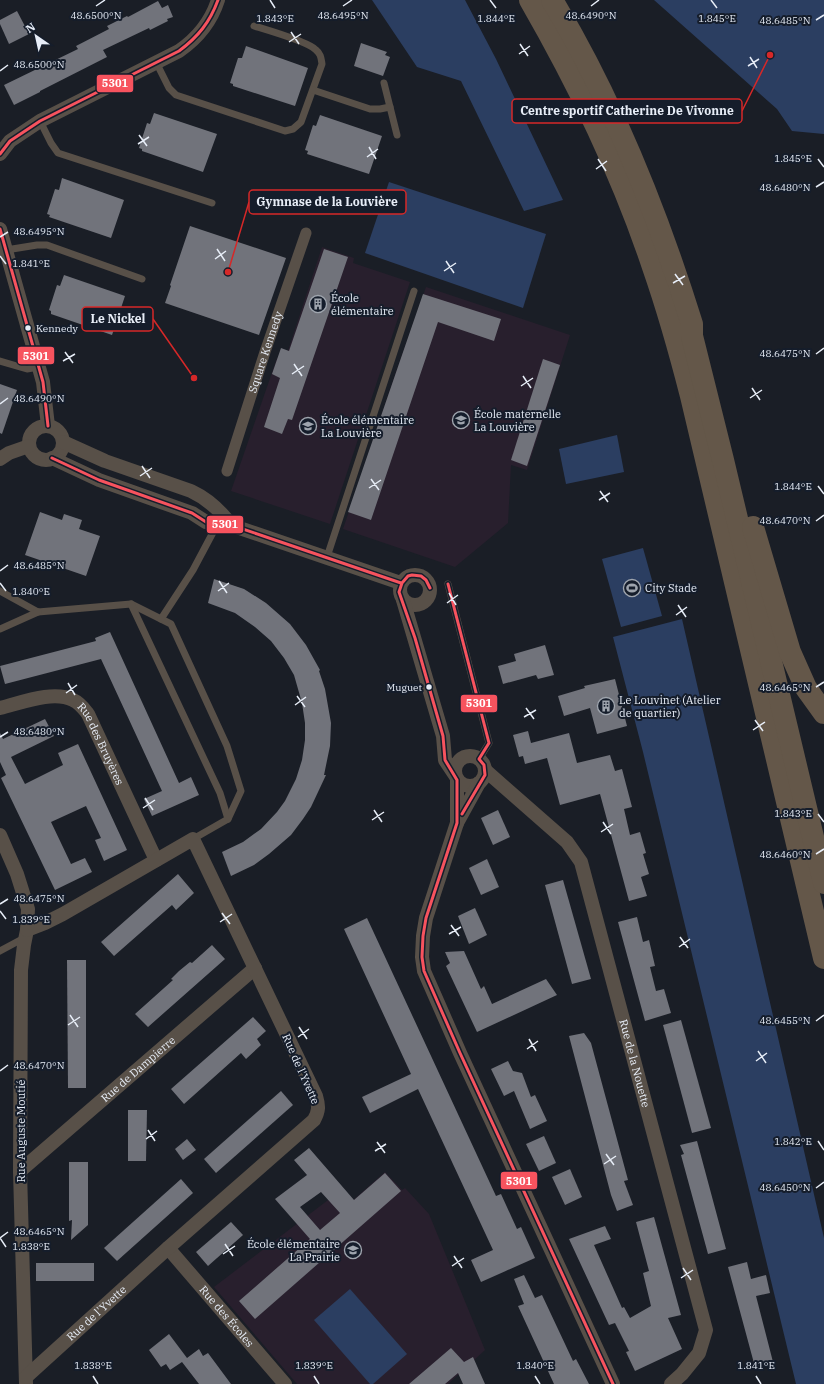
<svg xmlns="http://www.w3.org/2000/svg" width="824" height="1384" font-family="'IBM Plex Serif',serif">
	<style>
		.education { fill: #281f2d }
		.green { fill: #2b3e61 }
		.building { fill: #71737b; fill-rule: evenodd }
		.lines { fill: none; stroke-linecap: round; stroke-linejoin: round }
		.service { stroke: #585048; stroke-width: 7 }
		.pedestrian { stroke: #585048; stroke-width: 11 }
		.minor { stroke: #585048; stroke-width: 14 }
		.primary { stroke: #645749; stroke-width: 22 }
		.bus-1-casing { stroke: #151d2b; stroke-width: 6 }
		.bus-1 { stroke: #f7535e; stroke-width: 3 }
		.ticks { fill: none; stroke: #e7edf7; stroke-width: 1.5 }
		.bus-dot { fill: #e7edf7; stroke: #151d2b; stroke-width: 1.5 }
		.labels { text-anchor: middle; stroke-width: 4; stroke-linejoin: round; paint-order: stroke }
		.bus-label { font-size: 10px; fill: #e7edf7; stroke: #151d2b; text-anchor: start }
		.poi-label { font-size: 11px; fill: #e7edf7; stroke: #151d2b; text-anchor: start }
		.street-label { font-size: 11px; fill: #e7edf7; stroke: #151d2b }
		.ticks-label { font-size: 10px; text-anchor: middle; fill: #e7edf7; stroke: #151d2b; stroke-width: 4; stroke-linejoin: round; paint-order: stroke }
		.leader { fill: none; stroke: #d62828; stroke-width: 1.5 }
		.callout-dot { fill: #d62828; stroke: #151d2b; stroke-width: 1.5 }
		.callout { fill: #151d2b; stroke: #d62828; stroke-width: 1.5 }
		.callout-label { font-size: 12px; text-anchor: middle; font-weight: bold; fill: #e7edf7 }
		.line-badge { stroke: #151d2b; stroke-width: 1.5 }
		.badge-label { font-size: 11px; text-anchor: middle; font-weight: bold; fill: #fff }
	</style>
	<rect width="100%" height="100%" fill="#1a1e26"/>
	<!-- education -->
	<g class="education">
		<polygon points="322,247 354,258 353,263 410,282 330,524 231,491 277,358 285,360"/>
		<polygon points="426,287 570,335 527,470 511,465 508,523 455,567 343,529 395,375"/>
		<polygon points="385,1172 402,1190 405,1188 429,1214 485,1350 448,1384 297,1384 214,1287 332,1197 343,1209"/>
	</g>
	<!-- green -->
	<g class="green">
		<polygon points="372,0 465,0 496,59 563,200 524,211 461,81 417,67"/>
		<polygon points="654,0 824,0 824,134 792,131 777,109"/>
		<polygon points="389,182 546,234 523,308 365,253"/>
		<polygon points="617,435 624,472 566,484 559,449"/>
		<polygon points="643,548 662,616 621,627 602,559"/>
		<polygon points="682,619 824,1238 824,1384 796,1384 643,752 613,637"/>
		<polygon points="350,1289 407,1354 373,1384 370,1384 314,1320"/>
	</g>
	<!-- building -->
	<g class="building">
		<polygon points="158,1 162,8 168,5 173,17 167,19 168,21 150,30 149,28 103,50 107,57 40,91 40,92 14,105 4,85 78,49 76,46 109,29 107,26 127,16 128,17"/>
		<polygon points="17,11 29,34 9,44 0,24 0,20"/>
		<polygon points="361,43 387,52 385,55 390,57 383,76 354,66"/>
		<polygon points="246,46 308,68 295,106 233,86 233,84 230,83 238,58 242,58"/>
		<polygon points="154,113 217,134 203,172 142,151 142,149 139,148 147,123 150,124"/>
		<polygon points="320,115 382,136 369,174 307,154 308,151 305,150 313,125 316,126"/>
		<polygon points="62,178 124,200 111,238 49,217 50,215 47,214 55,189 59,190"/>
		<polygon points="190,226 286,258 259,335 165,303 171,286 170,285"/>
		<polygon points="324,249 348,257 292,420 288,419 282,434 264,427 280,378 272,374 281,348 289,351"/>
		<polygon points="64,275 125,296 112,335 51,314 51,311 49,310 57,285 60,286"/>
		<polygon points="423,294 501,319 494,341 438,322 371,520 348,512"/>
		<polygon points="543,359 560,365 527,466 511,460"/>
		<polygon points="0,384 17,390 2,434 0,433"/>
		<polygon points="40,512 62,520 64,514 82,520 79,529 100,536 86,576 25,555"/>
		<polygon points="214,579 244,589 266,603 290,624 306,645 320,670 319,671 325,689 331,723 330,746 324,775 326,775 311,807 303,819 291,835 269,854 254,865 231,876 222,852 243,842 261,829 277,812 285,801 296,779 302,760 305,740 305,723 302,703 294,675 284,658 271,641 255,627 235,613 208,603"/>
		<polygon points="110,632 179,783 191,777 199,795 152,816 144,799 162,791 101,659 5,684 0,666 96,641 95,638"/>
		<polygon points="545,645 554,675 538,679 536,675 503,684 498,666 516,661 514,654"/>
		<polygon points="615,679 627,726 597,734 590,708 564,716 558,696 585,688 584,686"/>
		<polygon points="45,719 54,736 11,757 25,784 63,765 58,753 78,744 127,850 104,861 95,840 101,838 86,806 51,822 71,864 85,858 92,872 55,890 1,778 6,775 0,762 0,733 3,739"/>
		<polygon points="528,731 531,743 569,733 577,763 610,755 615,771 622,769 632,807 624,809 630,835 640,832 646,853 643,854 649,874 641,877 647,896 629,901 600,794 560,805 547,758 525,764 523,756 519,757 513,735"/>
		<polygon points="498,810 510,837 493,845 481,818"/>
		<polygon points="487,859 499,887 481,895 469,868"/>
		<polygon points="178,874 194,893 176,910 172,905 114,956 101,942"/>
		<polygon points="563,880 591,979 572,984 545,885"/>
		<polygon points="475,908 487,935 469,944 458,916"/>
		<polygon points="637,917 643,942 649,940 655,966 650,967 656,991 664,989 671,1013 645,1021 618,922"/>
		<polygon points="367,918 496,1196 501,1194 517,1229 521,1227 535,1258 481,1282 471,1260 493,1250 418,1089 370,1113 362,1097 411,1074 344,929"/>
		<polygon points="212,945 225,959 148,1027 135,1014 173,980 171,979 179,971 190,962 192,963"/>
		<polygon points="464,951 481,989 484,986 492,1004 546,979 557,995 477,1032 446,966 450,963 445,952"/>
		<polygon points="67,960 86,960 86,1088 68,1088"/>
		<polygon points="253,1017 266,1031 257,1039 261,1045 246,1059 241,1053 184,1104 171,1089"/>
		<polygon points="681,1020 711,1128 692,1133 663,1025"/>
		<polygon points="584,1033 591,1043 628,1180 624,1181 633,1205 617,1211 611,1195 569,1036"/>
		<polygon points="508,1061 513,1071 522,1073 531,1097 535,1095 547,1121 530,1129 514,1091 504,1096 491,1069"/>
		<polygon points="281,1091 293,1105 216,1173 204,1159"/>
		<polygon points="128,1110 147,1110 146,1161 128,1161"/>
		<polygon points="544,1136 556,1163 539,1171 526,1144"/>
		<polygon points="187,1139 196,1150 183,1160 175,1149"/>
		<polygon points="697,1141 726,1249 708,1254 681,1155 684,1154 680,1145"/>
		<path d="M309 1148 354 1200 385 1173 401 1191 255 1319 239 1301 310 1239 275 1199 307 1175 294 1160ZM321 1192 340 1213 320 1230 300 1207Z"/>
		<polygon points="69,1162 88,1162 88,1225 71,1240 72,1220 69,1221"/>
		<polygon points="570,1169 582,1197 565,1205 552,1177"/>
		<polygon points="181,1179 193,1193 117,1261 104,1248"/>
		<polygon points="654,1217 681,1315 668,1318 682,1349 635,1371 626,1352 629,1351 615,1323 609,1325 569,1239 605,1226 611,1239 594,1245 622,1308 624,1307 630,1318 651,1306 643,1273 649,1271 636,1222"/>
		<polygon points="231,1222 243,1235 208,1266 196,1252"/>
		<polygon points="747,1262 751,1279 766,1275 770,1293 756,1296 773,1362 755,1367 728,1267"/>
		<rect x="36" y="1263" width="58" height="18"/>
		<polygon points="524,1275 535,1298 542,1295 573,1361 576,1359 589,1384 554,1384 518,1306 524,1304 514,1279"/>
		<polygon points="169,1334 187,1358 199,1349 203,1356 208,1353 231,1384 199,1384 182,1362 170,1370 166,1364 161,1367 149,1350"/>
		<polygon points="451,1348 464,1362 473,1357 485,1384 463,1384 458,1373 445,1384 409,1384"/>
	</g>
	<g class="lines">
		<!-- service -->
		<g class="service">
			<path d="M156 62 169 88 176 95 285 131 293 129 301 122 322 64C321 58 321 54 316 50 309 42 267 30 254 26"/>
			<polyline points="384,83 397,135"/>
			<polyline points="313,90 370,109 380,109 390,107"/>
			<polyline points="40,121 51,143 58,153 212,203"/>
			<polyline points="6,250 37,245 47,245 142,279"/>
			<polyline points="0,361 27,369 38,367"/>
			<polyline points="327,557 414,291"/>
			<polyline points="448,584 489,743 479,759"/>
			<polyline points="0,591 38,612 131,604 171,624 227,746 241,791 228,819"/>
			<polyline points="131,604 220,793 228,819 193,839"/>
			<polyline points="161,619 193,570 218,523"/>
			<polyline points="0,629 38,612"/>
			<polyline points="0,951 26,937"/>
		</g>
		<!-- pedestrian -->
		<path class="pedestrian" id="s1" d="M227 471 265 352 306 233"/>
		<!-- minor -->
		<g class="minor">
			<path d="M0 154 10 141 40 121 179 51C198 38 211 22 218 0"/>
			<polyline points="0,229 43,382 48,426"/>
			<circle cx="46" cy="443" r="17"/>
			<path d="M63 442 105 461 191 491C208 499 220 510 231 525"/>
			<polyline points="52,458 99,480 192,513 206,522 231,525 401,583"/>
			<polyline points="0,459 9,453 29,446"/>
			<circle cx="415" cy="590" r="15"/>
			<polyline points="403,600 443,736 445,760 455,775"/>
			<path id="s2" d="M0 708C21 703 53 690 73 700 80 703 84 709 88 714L156 860"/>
			<circle cx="470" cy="771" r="15"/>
			<path id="s3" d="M485 770 567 842 581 862 706 1330 699 1353 682 1374 671 1384"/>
			<polyline points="457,780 457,823"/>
			<polyline points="479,783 457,823 426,918 423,936 422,957 424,971 460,1053 613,1384"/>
			<polyline points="0,835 17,874 28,909 27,930 24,945 21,970 20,1171 26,1384"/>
			<path id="s4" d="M20 1171 255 968"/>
			<path id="s5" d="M168 1248 285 1384"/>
			<path id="s6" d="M26 1377 168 1248 314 1120C319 1111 319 1106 316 1096L193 839 63 914 45 923 27 930"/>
		</g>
		<!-- primary -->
		<g class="primary">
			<path d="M530 0C579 85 622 174 653 267 668 310 680 353 691 396L824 958"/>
			<path d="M552 0C613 101 657 212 692 324V336L723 460 824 883"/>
			<polyline points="753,527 790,652 806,688 824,713"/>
		</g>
		<!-- bus-1 casing -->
		<g class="bus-1-casing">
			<g id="bus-1">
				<path d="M0 154 10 141 40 121 179 51C198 37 210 22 218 0"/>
				<polyline points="0,229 43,382 48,426"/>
				<polyline points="52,458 99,480 192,513 206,522 231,525 401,583"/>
				<polyline points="448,584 489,743 479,759 484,765 485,775 462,814"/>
				<polyline points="430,588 426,580 421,576 412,575 408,576 402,583 399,592 415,638 443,736 445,760 457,780 457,823 426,918 423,936 422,957 424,971 460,1053 613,1384"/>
			</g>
		</g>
		<!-- bus-1 -->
		<use href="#bus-1" class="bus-1"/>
	</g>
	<!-- ticks -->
	<path class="ticks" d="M270 0 275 8M490 0 496 8M711 0 717 8M96 6 105 0M343 6 352 0M591 6 599 0M816 20 824 15M291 32 299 44M289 42 301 34M520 44 528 56M519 54 530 46M750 57 757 68M748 66 759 59M0 71 8 65M139 135 147 146M138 144 149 137M369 147 376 159M367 157 378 149M598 159 606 171M818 159 824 167M596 169 607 161M816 187 824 182M0 237 8 232M217 249 225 261M0 256 6 264M215 259 226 251M446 261 454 273M444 271 456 263M675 274 683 285M673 283 685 276M65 352 73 363M816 354 824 348M63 361 75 354M294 364 302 376M292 374 304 366M523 376 531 388M521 386 533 378M752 388 760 400M750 398 762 390M0 404 8 398M142 466 150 478M140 476 152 468M371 479 379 490M818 486 824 494M369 488 381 480M600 491 608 502M599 500 610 493M816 521 824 515M0 571 8 565M219 581 227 593M0 583 6 591M218 591 229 583M449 593 456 605M447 603 458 595M678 605 686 617M676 615 687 607M68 683 75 695M816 687 824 682M66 693 77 685M297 696 305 707M295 705 306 697M526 708 534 719M524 717 536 710M755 720 763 731M753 730 765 722M0 737 8 732M145 798 153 810M143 808 155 800M374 810 382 822M818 814 824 822M372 820 384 812M603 822 611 834M601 832 613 824M816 854 824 849M0 904 8 899M0 911 6 919M222 913 230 924M220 922 232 914M451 925 459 936M449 934 461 927M680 937 688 948M679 947 690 939M70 1015 78 1027M816 1021 824 1015M68 1025 80 1017M299 1027 307 1039M298 1037 309 1029M529 1039 536 1051M527 1049 538 1041M758 1051 766 1063M756 1061 767 1053M0 1071 8 1065M148 1130 155 1141M146 1139 157 1131M818 1141 824 1150M377 1142 385 1153M375 1151 386 1144M606 1154 614 1165M604 1164 616 1156M816 1188 824 1182M0 1238 6 1247M0 1238 8 1232M225 1244 233 1256M223 1254 235 1246M454 1256 462 1268M452 1266 464 1258M683 1268 691 1280M681 1278 693 1270M93 1376 98 1384M314 1376 319 1384M535 1376 540 1384M756 1376 761 1384"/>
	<!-- icons -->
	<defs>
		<g id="building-ring" transform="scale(0.9)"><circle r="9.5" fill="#151d2b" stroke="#9fa5ae" stroke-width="1.5"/><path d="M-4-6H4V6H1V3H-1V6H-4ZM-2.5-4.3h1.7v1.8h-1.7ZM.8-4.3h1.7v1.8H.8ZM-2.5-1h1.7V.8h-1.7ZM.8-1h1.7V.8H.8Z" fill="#9fa5ae"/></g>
		<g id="school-ring" transform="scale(0.9)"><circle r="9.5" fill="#151d2b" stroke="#9fa5ae" stroke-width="1.5"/><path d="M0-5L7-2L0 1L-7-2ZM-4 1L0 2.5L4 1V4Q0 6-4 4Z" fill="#9fa5ae"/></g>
		<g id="stadium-ring" transform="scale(0.9)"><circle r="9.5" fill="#151d2b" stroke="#9fa5ae" stroke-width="1.5"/><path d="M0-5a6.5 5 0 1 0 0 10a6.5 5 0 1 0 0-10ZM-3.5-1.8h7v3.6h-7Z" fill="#9fa5ae"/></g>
	</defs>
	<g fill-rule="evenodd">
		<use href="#building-ring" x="318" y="304"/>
		<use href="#school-ring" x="461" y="420"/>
		<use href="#school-ring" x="308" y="426"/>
		<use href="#stadium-ring" x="632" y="588"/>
		<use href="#building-ring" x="606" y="706"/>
		<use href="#school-ring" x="353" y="1250"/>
	</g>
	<!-- markers -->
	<g class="bus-dot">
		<circle cx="28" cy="328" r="3.5"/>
		<circle cx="429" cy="687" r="3.5"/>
	</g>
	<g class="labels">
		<!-- bus labels -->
		<g class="bus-label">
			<text x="36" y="332">Kennedy</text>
			<text x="422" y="691" text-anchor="end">Muguet</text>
		</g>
		<!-- poi labels -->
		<g class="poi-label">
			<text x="331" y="302">École<tspan x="331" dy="13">élémentaire</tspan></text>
			<text x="474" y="418">École maternelle<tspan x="474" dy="13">La Louvière</tspan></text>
			<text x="321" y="424">École élémentaire<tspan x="321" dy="13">La Louvière</tspan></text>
			<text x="645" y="592">City Stade</text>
			<text x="619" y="704">Le Louvinet (Atelier<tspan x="619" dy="13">de quartier)</tspan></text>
			<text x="340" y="1248" text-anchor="end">École élémentaire<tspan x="340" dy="13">La Prairie</tspan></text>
		</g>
		<!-- street labels -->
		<g class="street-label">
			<text dy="4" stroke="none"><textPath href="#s1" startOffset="125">Square Kennedy</textPath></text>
			<text dy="4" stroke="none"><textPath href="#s2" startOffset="128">Rue des Bruyères</textPath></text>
			<text dy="4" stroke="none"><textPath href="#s3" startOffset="342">Rue de la Nouette</textPath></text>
			<text dy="4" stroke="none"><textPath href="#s4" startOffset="156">Rue de Dampierre</textPath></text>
			<text transform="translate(301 1069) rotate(66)" y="4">Rue de l'Yvette</text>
			<text transform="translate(21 1131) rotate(-90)" y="4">Rue Auguste Moutié</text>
			<text dy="4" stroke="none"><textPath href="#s6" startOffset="95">Rue de l'Yvette</textPath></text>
			<text dy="4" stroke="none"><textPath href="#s5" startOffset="90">Rue des Écoles</textPath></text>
		</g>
	</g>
	<g class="ticks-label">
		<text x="96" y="19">48.6500°N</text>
		<text x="343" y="19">48.6495°N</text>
		<text x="591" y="19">48.6490°N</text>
		<text x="275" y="22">1.843°E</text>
		<text x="496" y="22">1.844°E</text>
		<text x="717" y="22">1.845°E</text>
		<text x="785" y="24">48.6485°N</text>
		<text x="39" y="68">48.6500°N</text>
		<text x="793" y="162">1.845°E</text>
		<text x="785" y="191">48.6480°N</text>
		<text x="39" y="235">48.6495°N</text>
		<text x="31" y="267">1.841°E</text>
		<text x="785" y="357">48.6475°N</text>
		<text x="39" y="402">48.6490°N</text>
		<text x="793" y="490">1.844°E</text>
		<text x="785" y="524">48.6470°N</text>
		<text x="39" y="569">48.6485°N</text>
		<text x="31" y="595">1.840°E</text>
		<text x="785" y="691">48.6465°N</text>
		<text x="39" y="735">48.6480°N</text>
		<text x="793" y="817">1.843°E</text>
		<text x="785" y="858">48.6460°N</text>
		<text x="39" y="902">48.6475°N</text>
		<text x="31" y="923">1.839°E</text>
		<text x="785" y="1024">48.6455°N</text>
		<text x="39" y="1069">48.6470°N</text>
		<text x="793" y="1145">1.842°E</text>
		<text x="785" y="1191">48.6450°N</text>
		<text x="39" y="1235">48.6465°N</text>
		<text x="31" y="1250">1.838°E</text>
		<text x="93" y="1369">1.838°E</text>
		<text x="314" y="1369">1.839°E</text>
		<text x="535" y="1369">1.840°E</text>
		<text x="756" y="1369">1.841°E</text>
	</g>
	<!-- callouts -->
	<path class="leader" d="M770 55L742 111M228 272L249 202M194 378L153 319"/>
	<g class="callout-dot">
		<circle cx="770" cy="55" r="4"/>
		<circle cx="228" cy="272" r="4"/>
		<circle cx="194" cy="378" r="4"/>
	</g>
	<g class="callout">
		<rect x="512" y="99" width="230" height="24" rx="4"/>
		<rect x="249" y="190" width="157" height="24" rx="4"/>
		<rect x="82" y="307" width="71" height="24" rx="4"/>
	</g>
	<g class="callout-label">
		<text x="627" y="115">Centre sportif Catherine De Vivonne</text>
		<text x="327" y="206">Gymnase de la Louvière</text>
		<text x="118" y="323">Le Nickel</text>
	</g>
	<g class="line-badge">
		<rect x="96" y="74" width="38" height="19" rx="4" fill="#f7535e"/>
		<rect x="17" y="346" width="38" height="19" rx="4" fill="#f7535e"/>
		<rect x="206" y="515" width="38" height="19" rx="4" fill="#f7535e"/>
		<rect x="460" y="694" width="38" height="19" rx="4" fill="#f7535e"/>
		<rect x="500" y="1171" width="38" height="19" rx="4" fill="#f7535e"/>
	</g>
	<g class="badge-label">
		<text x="115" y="87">5301</text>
		<text x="36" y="360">5301</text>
		<text x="225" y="528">5301</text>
		<text x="479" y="707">5301</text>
		<text x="519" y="1185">5301</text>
	</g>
	<!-- north arrow -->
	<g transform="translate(36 36) rotate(326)" stroke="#151d2b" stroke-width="3" paint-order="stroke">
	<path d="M0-3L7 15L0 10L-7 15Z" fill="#e7edf7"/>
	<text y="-6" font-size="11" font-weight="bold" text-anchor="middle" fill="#e7edf7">N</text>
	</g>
</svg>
